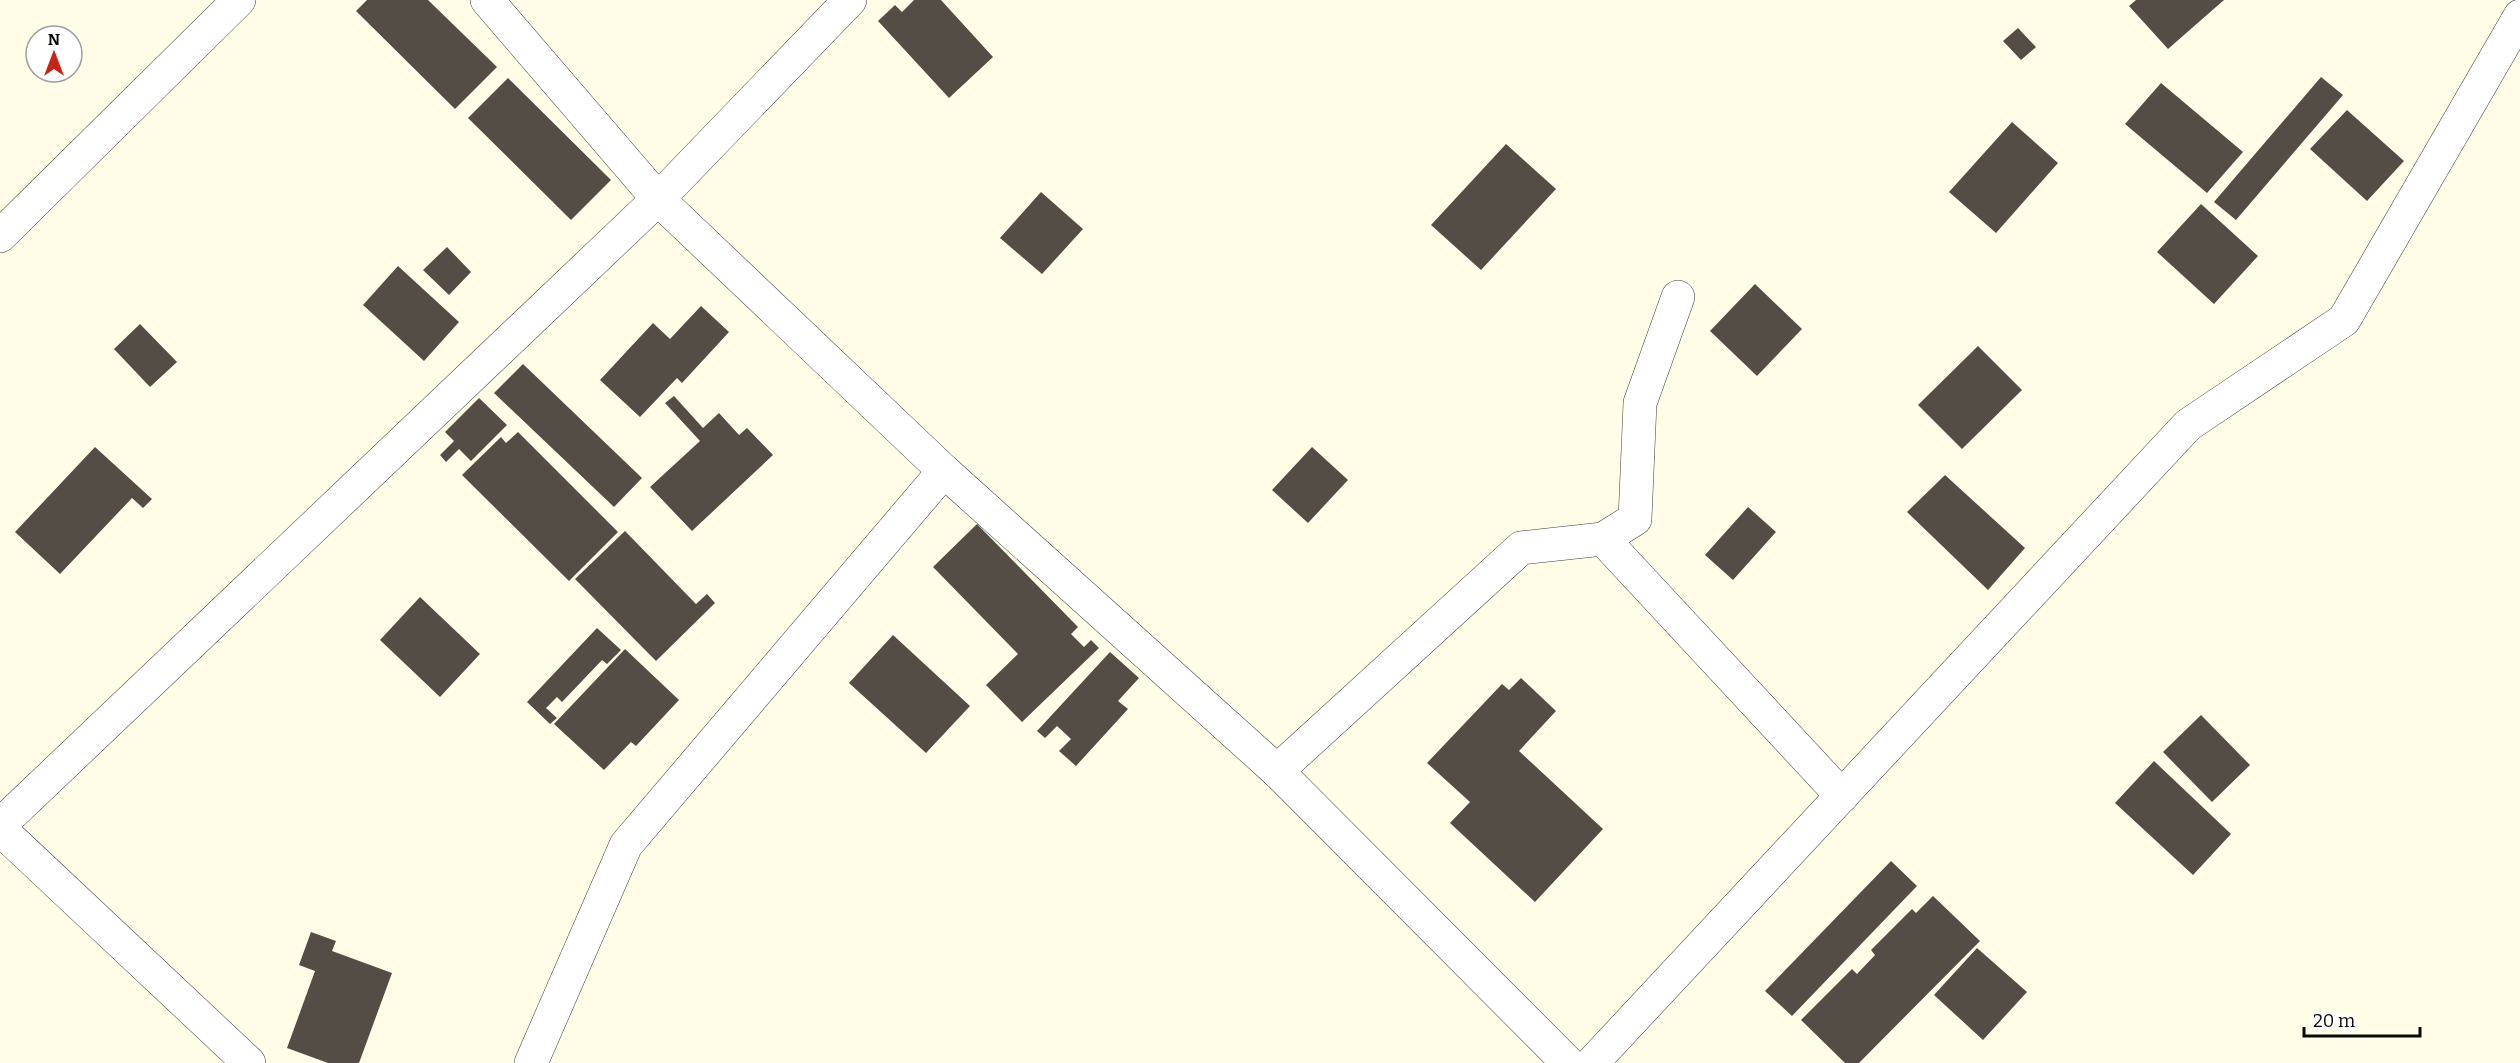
<svg xmlns="http://www.w3.org/2000/svg" width="2520" height="1063" font-family="Bitter,serif">
	<style>
		.building { fill: #544d46 }
		.lines { fill: none; stroke-linecap: round; stroke-linejoin: round }
		.minor-casing { stroke: #3d3d3d; stroke-width: 34 }
		.minor { stroke: #fff; stroke-width: 33 }
	</style>
	<rect width="100%" height="100%" fill="#fffde7"/>
	<!-- building -->
	<g class="building">
		<polygon points="367,0 428,0 497,67 455,109 356,11"/>
		<polygon points="914,0 941,0 993,57 949,98 878,21 895,5 902,12"/>
		<polygon points="2136,0 2224,0 2168,49 2129,6"/>
		<polygon points="2018,28 2036,47 2021,60 2003,41"/>
		<polygon points="2321,77 2343,95 2236,220 2214,202"/>
		<polygon points="508,78 611,180 571,220 468,118"/>
		<polygon points="2161,83 2243,152 2207,193 2125,124"/>
		<polygon points="2347,110 2404,161 2367,201 2310,149"/>
		<polygon points="2012,122 2058,163 1996,233 1949,192"/>
		<polygon points="1506,144 1556,189 1481,270 1431,225"/>
		<polygon points="1041,192 1083,229 1042,274 1000,238"/>
		<polygon points="2201,204 2258,256 2214,304 2157,252"/>
		<polygon points="447,247 471,272 449,295 423,270"/>
		<polygon points="398,266 459,322 424,361 363,305"/>
		<polygon points="1755,284 1802,329 1757,376 1710,331"/>
		<polygon points="701,306 729,332 682,383 677,378 640,417 600,380 653,323 670,339"/>
		<polygon points="140,324 177,362 150,387 114,349"/>
		<polygon points="1978,346 2022,390 1962,449 1918,405"/>
		<polygon points="523,364 642,478 614,507 494,393"/>
		<polygon points="674,396 703,428 719,413 739,435 747,428 773,455 692,531 650,487 700,441 665,403"/>
		<polygon points="479,398 507,425 471,461 459,449 446,462 440,455 454,441 445,432"/>
		<polygon points="518,432 618,532 569,581 462,475 501,437 506,443"/>
		<polygon points="95,447 152,499 143,508 132,498 60,574 15,532"/>
		<polygon points="1312,447 1348,480 1308,523 1272,490"/>
		<polygon points="1945,475 2025,548 1988,590 1907,512"/>
		<polygon points="1748,507 1776,532 1733,580 1705,555"/>
		<polygon points="977,524 1078,627 1071,634 1084,647 1091,640 1099,648 1022,722 986,685 1018,654 933,567"/>
		<polygon points="625,531 696,604 707,594 715,603 656,661 575,579"/>
		<polygon points="420,597 480,654 440,697 380,640"/>
		<polygon points="597,628 621,650 607,664 602,660 562,702 557,697 546,708 557,718 550,724 527,702"/>
		<polygon points="893,635 970,706 926,753 849,683"/>
		<polygon points="625,649 679,700 636,746 631,742 604,770 554,724"/>
		<polygon points="1110,652 1139,678 1118,701 1128,709 1076,766 1059,751 1071,739 1057,726 1045,738 1037,731"/>
		<polygon points="1521,678 1556,711 1519,751 1603,829 1535,902 1450,823 1470,802 1427,763 1502,684 1509,690"/>
		<polygon points="2201,715 2250,765 2212,802 2163,752"/>
		<polygon points="2154,761 2231,834 2193,875 2115,803"/>
		<polygon points="1891,861 1917,886 1792,1016 1765,991"/>
		<polygon points="1933,896 1980,941 1859,1063 1845,1063 1801,1020 1852,969 1857,974 1875,955 1871,950 1912,909 1916,913"/>
		<polygon points="311,932 336,941 332,951 392,973 359,1063 328,1063 287,1048 315,971 299,965"/>
		<polygon points="1977,948 2027,992 1983,1040 1934,995"/>
	</g>
	<g class="lines">
		<!-- minor casing -->
		<g class="minor-casing">
			<g id="minor">
				<polyline points="487,0 658,199 944,471 1277,771 1568,1063"/>
				<polyline points="0,236 239,0"/>
				<polyline points="1603,539 1842,796"/>
				<polyline points="1277,771 1521,548 1603,539 1635,519 1640,403 1678,297"/>
				<polyline points="0,825 658,199 850,0"/>
				<polyline points="0,829 249,1063"/>
				<polyline points="531,1063 626,845 944,471"/>
				<polyline points="1592,1063 2188,425 2344,320 2520,16"/>
			</g>
		</g>
		<!-- minor -->
		<use href="#minor" class="minor"/>
	</g>
	<!-- north arrow -->
	<g transform="translate(54 54)"><circle r="28" fill="#ffffff" stroke="#9d9d9d" stroke-width="1.5"/>
	<path d="M0-4.5L10 22L0 15L-10 22Z" fill="#c72316"/>
	<text y="-9" font-size="16" font-weight="bold" text-anchor="middle" fill="#0a0a0a">N</text>
	</g>
	<!-- scale -->
	<path d="M2304 1027v9h116v-9" fill="none" stroke="#0a0a0a" stroke-width="3"/>
	<text x="2313" y="1027" font-size="18" fill="#0a0a0a" stroke="#ffffff" stroke-width="4.5" paint-order="stroke">20 m</text>
</svg>
